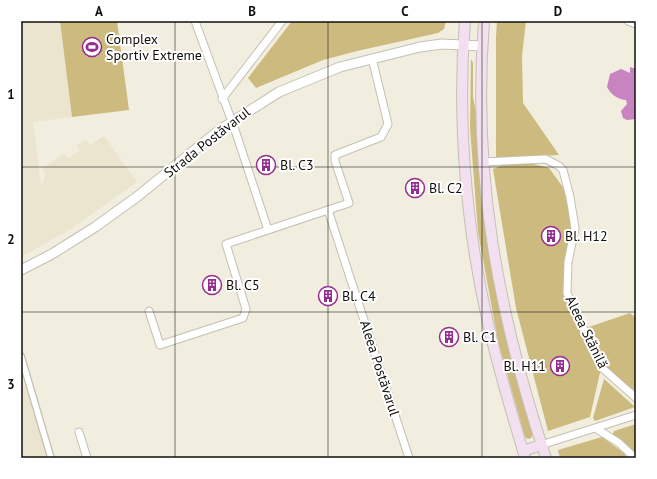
<svg xmlns="http://www.w3.org/2000/svg" width="657" height="479" font-family="'PT Sans',sans-serif">
	<style>
		.built { fill: #ebe5cf }
		.green { fill: #ccba7e }
		.water { fill: #c884c1 }
		.lines { fill: none; stroke-linecap: round; stroke-linejoin: round }
		.pedestrian-casing { stroke: #c4c0b3; stroke-width: 8 }
		.minor-casing { stroke: #c4c0b3; stroke-width: 9 }
		.tertiary-casing { stroke: #c4c0b3; stroke-width: 11 }
		.secondary-casing { stroke: #c4c0b3; stroke-width: 12 }
		.pedestrian { stroke: #fff; stroke-width: 5.5 }
		.minor { stroke: #fff; stroke-width: 7 }
		.tertiary { stroke: #fff; stroke-width: 9 }
		.secondary { stroke: #f2e0f0; stroke-width: 10 }
		.grid { fill: none; stroke: #110f0b; stroke-width: 1; stroke-opacity: 0.55 }
		.labels { text-anchor: middle; stroke-width: 4; stroke-linejoin: round; paint-order: stroke }
		.poi-label { font-size: 14px; fill: #110f0b; stroke: #fff; text-anchor: start }
		.street-label { font-size: 14px; fill: #110f0b; stroke: #fff }
		.neatline { fill: none; stroke: #110f0b; stroke-width: 1.5 }
		.grid-label { font-size: 13px; text-anchor: middle; font-weight: bold; fill: #110f0b }
	</style>
	<rect width="100%" height="100%" fill="#f1eddf"/>
	<!-- built -->
	<g class="built">
		<polygon points="21,21 60,21 72,117 33,122 41,185 46,175 42,168 64,154 68,159 80,150 77,145 86,140 90,145 104,136 137,182 71,229 21,257"/>
		<polygon points="26,385 48,458 21,458 21,387"/>
	</g>
	<!-- green -->
	<g class="green">
		<polygon points="60,21 117,21 129,110 72,117"/>
		<polygon points="292,21 446,21 444,29 438,33 357,51 323,60 256,88 248,78"/>
		<polygon points="497,21 526,21 522,56 523,103 559,155 496,158 496,37"/>
		<polygon points="471,59 473,63 473,97 477,118 487,231 492,266 506,339 533,435 531,438 528,439 525,437 498,341 478,232 470,128"/>
		<polygon points="505,164 533,164 549,168 570,197 574,221 567,288 583,329 630,313 636,318 636,391 601,368 590,417 548,431 516,308 493,169"/>
		<polygon points="604,379 635,407 595,421 593,418"/>
		<polygon points="636,424 636,458 611,438 614,431"/>
		<polygon points="602,437 625,454 626,458 560,458 558,450"/>
	</g>
	<!-- water -->
	<path class="water" d="M630 67 636 69V119L627 120 623 118 621 111 627 104 626 100C619 100 610 94 607 87L610 74 621 69 630 73Z"/>
	<g class="lines">
		<!-- pedestrian casing -->
		<g class="pedestrian-casing">
			<polyline id="pedestrian" points="21,356 51,458"/>
		</g>
		<!-- minor casing -->
		<g class="minor-casing">
			<g id="minor">
				<polyline points="195,21 235,130 268,230"/>
				<polyline points="628,21 636,24"/>
				<polyline points="222,99 282,21"/>
				<polyline points="483,162 546,159 559,166 563,170 570,197 575,228 568,262 567,293 601,367 636,398"/>
				<polyline points="328,210 409,458"/>
				<polyline points="149,311 160,345 243,318 246,309 226,244 349,203 335,161 335,155 381,137 388,124 372,58"/>
				<polyline points="597,429 619,443 635,458"/>
				<polyline points="79,432 87,458"/>
				<polyline points="541,445 636,415"/>
			</g>
		</g>
		<!-- tertiary casing -->
		<g class="tertiary-casing">
			<polyline id="tertiary" points="21,270 52,254 95,227 138,196 218,131 279,92 340,67 420,47 442,44 482,46"/>
		</g>
		<!-- secondary casing -->
		<g class="secondary-casing">
			<g id="secondary">
				<path d="M465 21C457 119 466 227 488 323 498 369 512 413 525 458"/>
				<path d="M484 21C472 175 498 313 546 458"/>
				<polyline points="523,451 541,445"/>
			</g>
		</g>
		<!-- pedestrian -->
		<use href="#pedestrian" class="pedestrian"/>
		<!-- minor -->
		<use href="#minor" class="minor"/>
		<!-- tertiary -->
		<use href="#tertiary" class="tertiary"/>
		<!-- secondary -->
		<use href="#secondary" class="secondary"/>
	</g>
	<!-- grid -->
	<path class="grid" d="M175 21V458M328 21V458M482 21V458M21 167H636M21 312H636"/>
	<!-- icons -->
	<defs>
		<g id="stadium-ring" transform="scale(1)"><circle r="9.5" fill="#fff" stroke="#952c8f" stroke-width="1.5"/><path d="M0-5a6.5 5 0 1 0 0 10a6.5 5 0 1 0 0-10ZM-3.5-1.8h7v3.6h-7Z" fill="#952c8f"/></g>
		<g id="building-ring" transform="scale(1)"><circle r="9.5" fill="#fff" stroke="#952c8f" stroke-width="1.5"/><path d="M-4-6H4V6H1V3H-1V6H-4ZM-2.5-4.3h1.7v1.8h-1.7ZM.8-4.3h1.7v1.8H.8ZM-2.5-1h1.7V.8h-1.7ZM.8-1h1.7V.8H.8Z" fill="#952c8f"/></g>
	</defs>
	<g fill-rule="evenodd">
		<use href="#stadium-ring" x="92" y="47"/>
		<use href="#building-ring" x="266" y="165"/>
		<use href="#building-ring" x="415" y="188"/>
		<use href="#building-ring" x="551" y="236"/>
		<use href="#building-ring" x="212" y="285"/>
		<use href="#building-ring" x="328" y="296"/>
		<use href="#building-ring" x="449" y="337"/>
		<use href="#building-ring" x="560" y="366"/>
	</g>
	<g class="labels">
		<!-- poi labels -->
		<g class="poi-label">
			<text x="106" y="44">Complex<tspan x="106" dy="16">Sportiv Extreme</tspan></text>
			<text x="280" y="170">Bl. C3</text>
			<text x="429" y="193">Bl. C2</text>
			<text x="565" y="241">Bl. H12</text>
			<text x="226" y="290">Bl. C5</text>
			<text x="342" y="301">Bl. C4</text>
			<text x="463" y="342">Bl. C1</text>
			<text x="546" y="371" text-anchor="end">Bl. H11</text>
		</g>
		<!-- street labels -->
		<g class="street-label">
			<text transform="translate(207 142) rotate(-38)" y="5">Strada Postăvarul</text>
			<text transform="translate(587 332) rotate(64)" y="5">Aleea Stănilă</text>
			<text transform="translate(380 368) rotate(72)" y="5">Aleea Postăvarul</text>
		</g>
	</g>
	<!-- border -->
	<rect width="657" height="479" fill="none" stroke="#ffffff" stroke-width="44"/>
	<rect x="22" y="22" width="613" height="435" class="neatline"/>
	<g class="grid-label">
		<text x="99" y="16">A</text>
		<text x="252" y="16">B</text>
		<text x="405" y="16">C</text>
		<text x="558" y="16">D</text>
		<text x="11" y="99">1</text>
		<text x="11" y="244">2</text>
		<text x="11" y="389">3</text>
	</g>
</svg>
